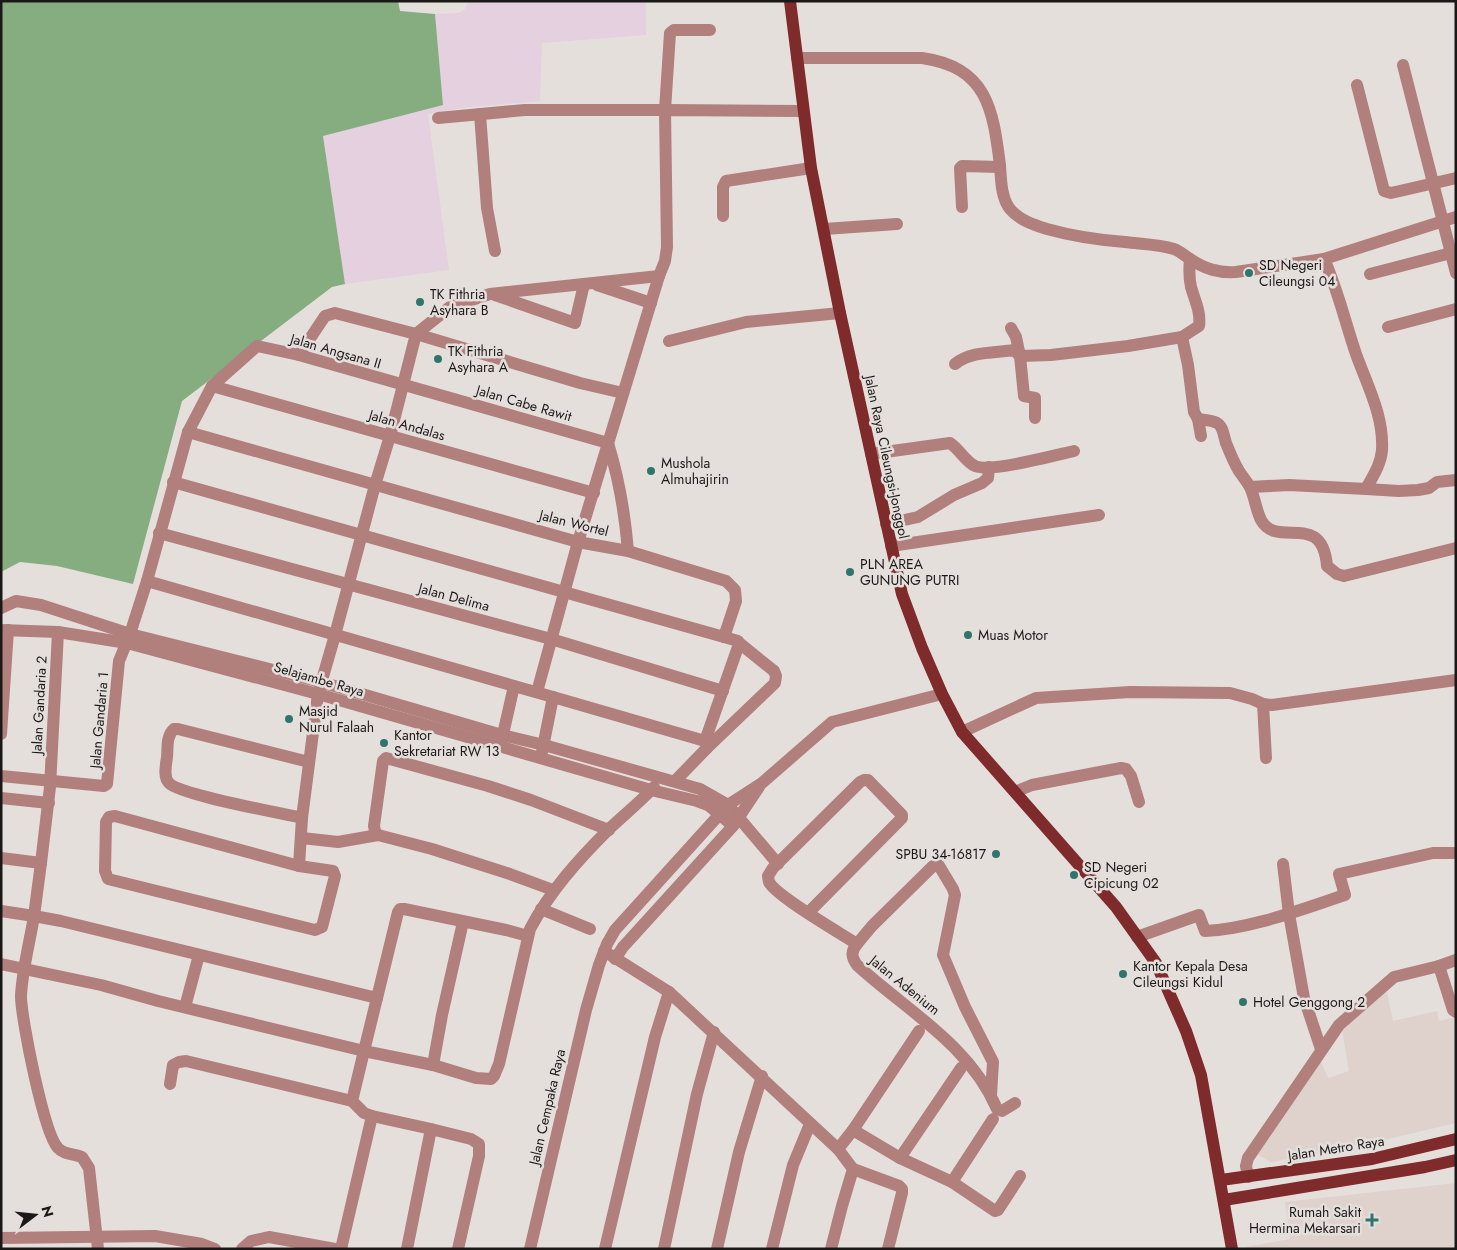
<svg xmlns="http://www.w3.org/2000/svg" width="1457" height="1250" font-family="Jost,sans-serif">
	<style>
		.built { fill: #dfd1cb }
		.industrial { fill: #e4d0de }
		.forest { fill: #85ad7f }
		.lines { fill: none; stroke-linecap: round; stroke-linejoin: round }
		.minor { stroke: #b17f7c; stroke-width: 12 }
		.primary { stroke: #7f2a2b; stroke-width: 12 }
		.poi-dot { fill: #2f756d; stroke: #e5dfdc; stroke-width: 2 }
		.labels { text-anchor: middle; stroke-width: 5; stroke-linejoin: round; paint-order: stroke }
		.poi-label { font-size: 14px; fill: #1b1918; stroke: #e5dfdc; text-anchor: start }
		.street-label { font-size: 14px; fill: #1b1918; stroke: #e5dfdc }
	</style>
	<rect width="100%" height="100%" fill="#e5dfdc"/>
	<!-- built -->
	<g class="built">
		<polygon points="1386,988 1393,1021 1437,1011 1439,1021 1456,1017 1456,1123 1350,1148 1271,1162 1255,1153 1319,1057 1328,1078 1349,1071 1342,1029"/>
		<polygon points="1456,1183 1456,1249 1246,1249 1246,1247 1290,1239 1285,1202"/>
	</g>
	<!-- industrial -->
	<polygon class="industrial" points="468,1 646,1 646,35 542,43 540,101 469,107 428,114 449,270 345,284 323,136 443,104 435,14 459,13 465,9"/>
	<!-- forest -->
	<polygon class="forest" points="1,1 398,1 400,11 435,14 443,105 323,136 345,284 332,287 182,401 133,584 57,566 20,562 1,572"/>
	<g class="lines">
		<!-- minor -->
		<g class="minor">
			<path d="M797 58H922C987 67 993 109 1000 165 1001 179 1001 198 1010 209 1019 220 1034 225 1047 229 1072 236 1098 240 1125 242 1141 244 1158 244 1174 249 1180 251 1185 256 1190 259 1205 269 1218 273 1236 272L1324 259 1456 217"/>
			<polyline points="1403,65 1456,273"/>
			<polyline points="1357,85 1384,191 1391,193 1456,178"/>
			<polyline points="480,114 487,208 495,251"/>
			<polyline points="438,118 525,110 665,110 670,33 674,30 710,30"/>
			<polyline points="962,207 960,168 962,166 1000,167"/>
			<polyline points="723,216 723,187 726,181 811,168"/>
			<polyline points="824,229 897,224"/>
			<polyline points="1370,274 1451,253"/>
			<polyline points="597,285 651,303"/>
			<polyline points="495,295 575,323 584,284"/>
			<polyline points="1388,327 1456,309"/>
			<path d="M1011 328 1016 337 1020 356 1051 355 1128 346 1182 337 1199 326C1201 312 1195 301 1191 287 1189 278 1189 269 1190 259"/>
			<polyline points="1182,337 1188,365 1194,412 1198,419 1201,436"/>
			<polyline points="669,341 746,322 840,313"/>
			<polyline points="299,355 325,316 335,313 416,334 580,383 623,393"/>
			<path d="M955 364C971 351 995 353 1014 350L1020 356 1024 396 1035 398V418"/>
			<polyline points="212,386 594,493"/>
			<path d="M1198 419C1203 420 1212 420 1217 423 1223 426 1224 437 1226 443 1230 453 1234 463 1239 471 1243 477 1247 482 1250 487 1255 498 1256 510 1261 520 1277 550 1322 509 1327 566L1337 574 1344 576 1456 548"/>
			<polyline points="188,432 578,542 628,551 726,581 735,590 736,601 724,637 738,641 739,644 705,741 707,748 675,781"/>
			<path d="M871 454 950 443C959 449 966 462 975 466 989 473 1056 455 1074 451"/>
			<polyline points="173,482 724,637"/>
			<path d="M1250 487 1289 485 1366 489C1373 476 1381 464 1382 450 1384 416 1367 385 1356 354 1345 322 1338 290 1324 259"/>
			<polyline points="1366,489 1399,491 1418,490 1429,488 1437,482 1456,480"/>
			<polyline points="886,524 918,517 954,495 982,483 988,478 989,467"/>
			<polyline points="159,533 551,639 723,691"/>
			<polyline points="891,546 1099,515"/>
			<polyline points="147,581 514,686"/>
			<polyline points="1,608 16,601 41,605 130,634 321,682 502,735 544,745 700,789 728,805 778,864"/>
			<polyline points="1,630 58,632 127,643 318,694 651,790 697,801 708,805 733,826"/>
			<polyline points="537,692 578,542 659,276"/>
			<polyline points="553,697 705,741"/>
			<polyline points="1263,704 1266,758"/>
			<polyline points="962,732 1036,698 1130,692 1230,693 1252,699 1263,704 1272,705 1456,680"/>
			<polyline points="1,734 8,630"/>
			<polyline points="501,743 514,686 553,697 542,752"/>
			<polyline points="707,748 775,683 776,676 774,671 738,642"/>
			<path d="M1 776 104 786 107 784 119 661 130 634 147 581 188 432 212 386 257 346 299 355 608 443C619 479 625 514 628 551"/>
			<polyline points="1015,792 1032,785 1121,768 1126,769 1131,776 1139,802"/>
			<polyline points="1,798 49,803"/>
			<polygon points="115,816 299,866 333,871 335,876 322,927 315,930 108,879 105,871 106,822 109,817"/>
			<path d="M302 818C281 813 180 795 169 783 163 777 166 765 167 757 168 747 166 736 174 729H178L309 762"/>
			<polyline points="302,838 338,842 378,835"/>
			<polyline points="1,858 41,863 50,787 58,632"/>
			<polyline points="1283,864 1289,914 1304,998 1321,1049"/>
			<polyline points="299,866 302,818 318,694 335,635 375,485 390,436 416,334 450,307 490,294 659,276 665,261 667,247 665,110 803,111"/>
			<polyline points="553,890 510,874 432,849 378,835 375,831 374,826 383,761 386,758 488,786 531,800 609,830"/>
			<polyline points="541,909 590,929"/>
			<polyline points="1,911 34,916 41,863"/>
			<path d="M809 912 902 818V815L868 780H864L860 782 773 868 768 876 769 882C776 896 840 933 857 944 850 952 852 958 857 965 907 1011 969 1044 997 1109L1002 1111 1015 1103"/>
			<path d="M1137 937 1199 915 1205 931C1251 929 1302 909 1345 895L1339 874 1433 853H1456"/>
			<polyline points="857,944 872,926 933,866 938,864 953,889 955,895 943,955 965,1007 993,1062 991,1095"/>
			<polyline points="604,951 669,992 838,1149 853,1169 842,1206 831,1249"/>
			<polyline points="615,959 623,947 733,826 759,787"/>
			<polyline points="1,964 101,985 158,1001 364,1051 352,1101"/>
			<polyline points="1439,966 1453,1010 1456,1012"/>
			<path d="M377 998 364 1051 433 1065 476 1078 491 1079 494 1076 499 1064 530 929C550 891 578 860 609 829 624 815 640 802 654 787"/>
			<polyline points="185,1007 199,955"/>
			<polyline points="433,1065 442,1015 463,922"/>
			<polyline points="170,1084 173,1065 179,1062 186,1061 352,1101 364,1113 372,1116 431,1129"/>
			<polyline points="853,1130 919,1031"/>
			<polyline points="838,1149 853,1130 900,1158 952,1182 995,1211 998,1210 1020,1176"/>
			<polyline points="900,1158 961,1068"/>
			<polyline points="853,1169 899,1186 902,1189 902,1193 888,1249"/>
			<polyline points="1248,1177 1246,1166 1248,1158 1339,1025 1394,977 1439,966 1456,960"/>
			<polyline points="952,1182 993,1119"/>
			<polyline points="1,1238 155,1236 202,1244 215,1249"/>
			<path d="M98 1249 89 1168 82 1157C74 1154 63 1154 58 1148 44 1134 21 1018 21 996 22 971 30 941 34 916L61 921 377 998 398 912 400 909H404L506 930 528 936"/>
			<polyline points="242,1249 251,1241 269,1237 335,1249"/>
			<polyline points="341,1249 372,1116"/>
			<polyline points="407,1249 431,1129 471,1139 479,1144 479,1156 458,1249"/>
			<polyline points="530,1249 586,1010 599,965 607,944 615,930 728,805 762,783 832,722 942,694"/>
			<polyline points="605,1249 655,1037 669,992"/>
			<polyline points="664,1249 697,1094 714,1032"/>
			<polyline points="717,1249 739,1152 762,1076"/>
			<polyline points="772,1249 793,1165 810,1124"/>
		</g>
		<!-- primary -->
		<g class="primary">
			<polyline points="790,1 811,168 840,313 902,594 922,648 942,694 962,732 1116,907 1156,963 1186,1031 1201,1075 1232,1249"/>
			<polyline points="1221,1180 1372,1159 1456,1139"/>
			<polyline points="1224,1200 1425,1167 1456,1160"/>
		</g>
	</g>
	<!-- markers -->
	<g class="poi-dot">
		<circle cx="1249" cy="273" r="5"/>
		<circle cx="420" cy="302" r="5"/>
		<circle cx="438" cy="359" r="5"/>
		<circle cx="651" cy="471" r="5"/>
		<circle cx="850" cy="572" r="5"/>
		<circle cx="968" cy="635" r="5"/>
		<circle cx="289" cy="719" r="5"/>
		<circle cx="384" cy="743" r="5"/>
		<circle cx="996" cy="854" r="5"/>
		<circle cx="1074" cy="875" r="5"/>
		<circle cx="1123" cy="974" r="5"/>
		<circle cx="1243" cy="1002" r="5"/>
		<path d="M1369.5 1212.5h5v5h5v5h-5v5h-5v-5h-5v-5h5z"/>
	</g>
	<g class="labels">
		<!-- poi labels -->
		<g class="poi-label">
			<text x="1259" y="270">SD Negeri<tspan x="1259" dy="16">Cileungsi 04</tspan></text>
			<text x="430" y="299">TK Fithria<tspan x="430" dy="16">Asyhara B</tspan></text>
			<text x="448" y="356">TK Fithria<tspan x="448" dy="16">Asyhara A</tspan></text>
			<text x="661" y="468">Mushola<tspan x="661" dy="16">Almuhajirin</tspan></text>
			<text x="860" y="569">PLN AREA<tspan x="860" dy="16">GUNUNG PUTRI</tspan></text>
			<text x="978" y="640">Muas Motor</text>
			<text x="299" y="716">Masjid<tspan x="299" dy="16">Nurul Falaah</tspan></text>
			<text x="394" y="740">Kantor<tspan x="394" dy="16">Sekretariat RW 13</tspan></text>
			<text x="986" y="859" text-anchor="end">SPBU 34-16817</text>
			<text x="1084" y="872">SD Negeri<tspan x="1084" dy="16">Cipicung 02</tspan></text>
			<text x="1133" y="971">Kantor Kepala Desa<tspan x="1133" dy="16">Cileungsi Kidul</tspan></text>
			<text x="1253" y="1007">Hotel Genggong 2</text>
			<text x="1361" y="1217" text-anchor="end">Rumah Sakit<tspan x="1361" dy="16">Hermina Mekarsari</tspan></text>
		</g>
		<!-- street labels -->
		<g class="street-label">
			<text transform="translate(336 351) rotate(16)" y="5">Jalan Angsana II</text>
			<text transform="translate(524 403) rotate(16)" y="5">Jalan Cabe Rawit</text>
			<text transform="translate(407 425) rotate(16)" y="5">Jalan Andalas</text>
			<text transform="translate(887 457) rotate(78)" y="5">Jalan Raya Cileungsi-Jonggol</text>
			<text transform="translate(574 523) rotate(14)" y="5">Jalan Wortel</text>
			<text transform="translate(454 597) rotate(15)" y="5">Jalan Delima</text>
			<text transform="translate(319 679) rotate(16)" y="5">Selajambe Raya</text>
			<text transform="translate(39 705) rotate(-87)" y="5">Jalan Gandaria 2</text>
			<text transform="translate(99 720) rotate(-85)" y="5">Jalan Gandaria 1</text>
			<text transform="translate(905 985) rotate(39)" y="5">Jalan Adenium</text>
			<text transform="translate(547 1107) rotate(-77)" y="5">Jalan Cempaka Raya</text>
			<text transform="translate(1336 1148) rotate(-9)" y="5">Jalan Metro Raya</text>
		</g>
	</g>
	<!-- border -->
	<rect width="1457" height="1250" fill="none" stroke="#1b1918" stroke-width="5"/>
	<!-- north arrow -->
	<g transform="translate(35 1215) rotate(74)" stroke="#e5dfdc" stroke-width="4" paint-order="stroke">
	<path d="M0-4L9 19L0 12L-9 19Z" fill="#1b1918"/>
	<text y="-8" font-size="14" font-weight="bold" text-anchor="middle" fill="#1b1918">N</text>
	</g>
</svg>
